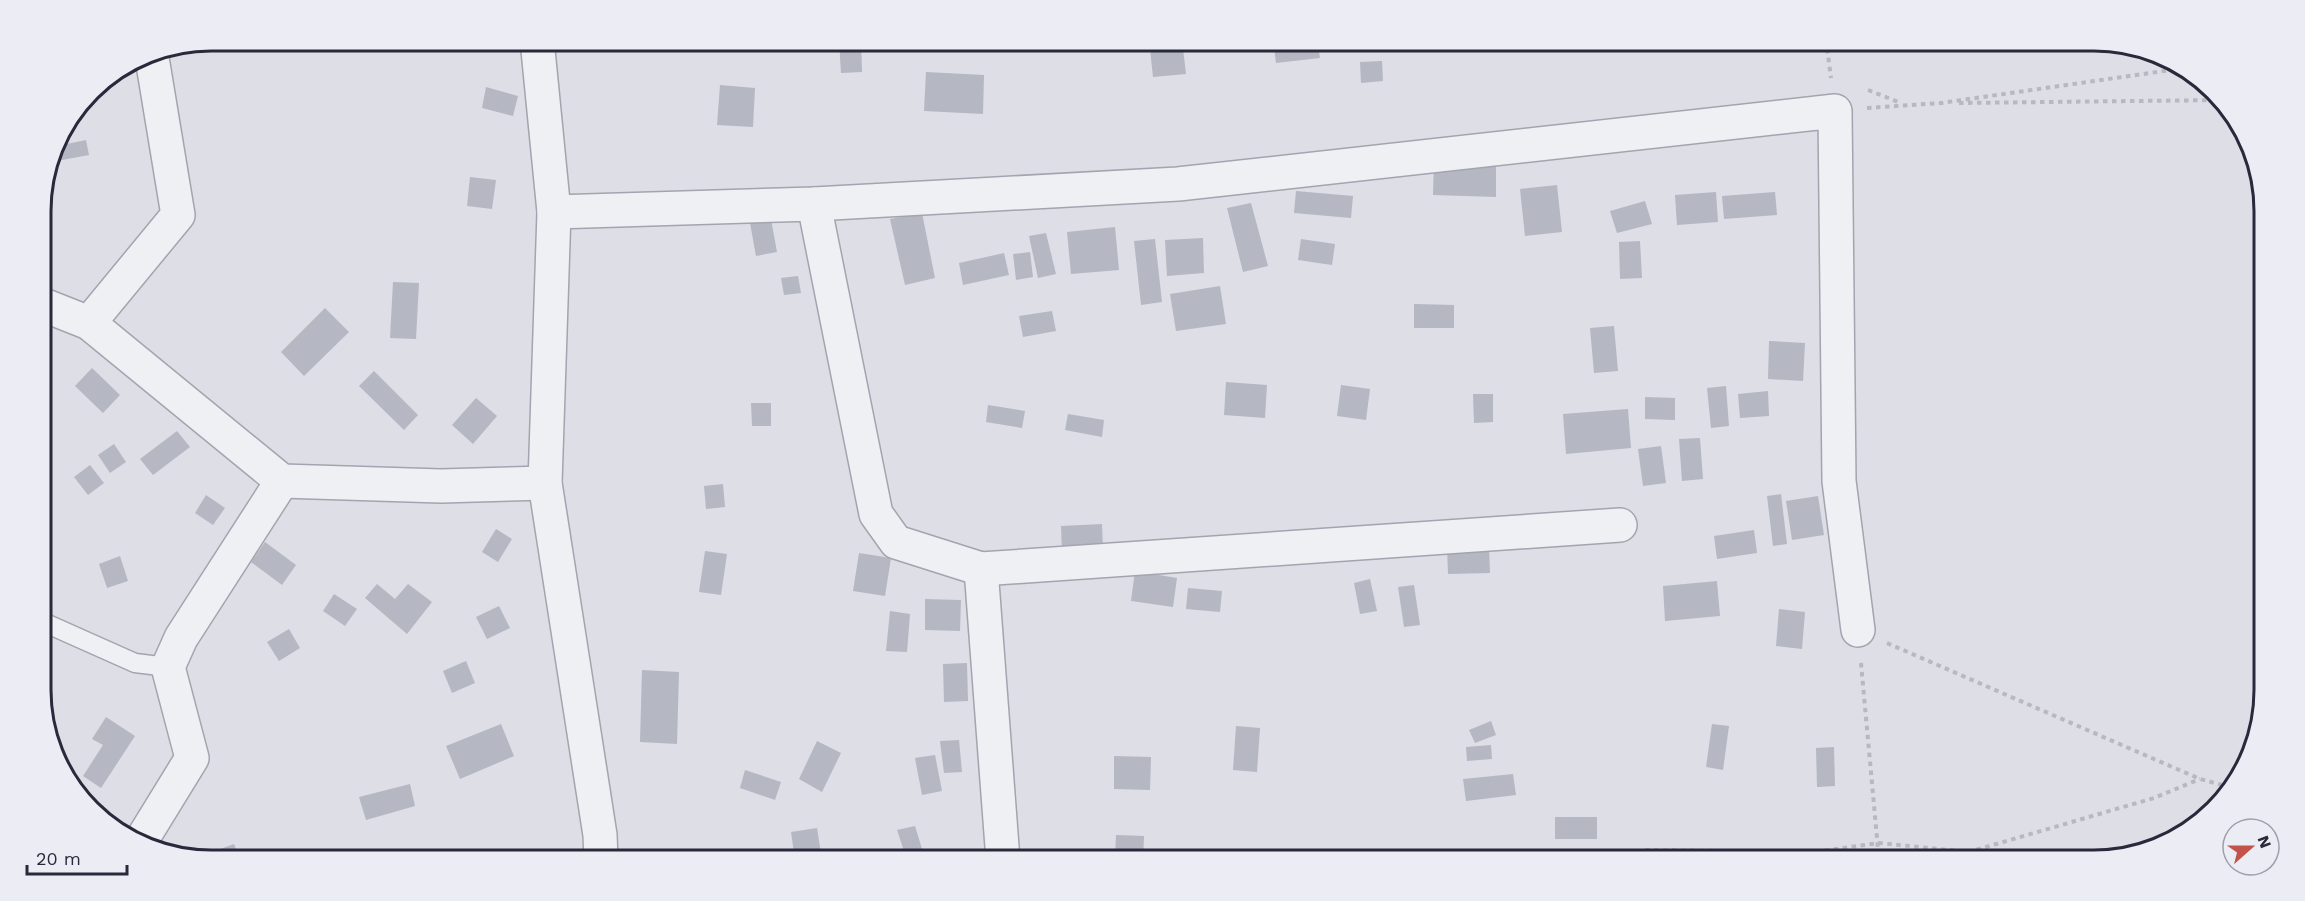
<svg xmlns="http://www.w3.org/2000/svg" width="2305" height="901" font-family="'Work Sans',sans-serif">
	<style>
		.building { fill: #b5b7c2 }
		.lines { fill: none; stroke-linecap: round; stroke-linejoin: round }
		.service-casing { stroke: #a3a4af; stroke-width: 21 }
		.minor-casing { stroke: #a3a4af; stroke-width: 36 }
		.tertiary-casing { stroke: #a3a4af; stroke-width: 36 }
		.path { stroke: #b7b9c0; stroke-width: 4; stroke-dasharray: 4.5 4.5; stroke-linecap: butt }
		.service { stroke: #eff0f4; stroke-width: 18 }
		.minor { stroke: #eff0f4; stroke-width: 33 }
		.tertiary { stroke: #eff0f4; stroke-width: 33 }
		.rim { fill: none; stroke: #282a3b; stroke-width: 3 }
	</style>
	<rect width="100%" height="100%" fill="#dddee6"/>
	<!-- building -->
	<g class="building">
		<polygon points="728,40 745,40 744,44 728,42"/>
		<polygon points="839,40 861,40 862,72 841,73"/>
		<polygon points="1149,40 1182,40 1186,74 1153,77"/>
		<polygon points="1273,40 1317,40 1320,58 1276,63"/>
		<polygon points="1382,61 1383,81 1361,83 1360,62"/>
		<polygon points="926,72 984,75 983,114 924,111"/>
		<polygon points="720,85 755,88 753,127 717,125"/>
		<polygon points="486,87 518,96 513,116 482,108"/>
		<polygon points="60,133 62,145 86,140 89,155 51,162"/>
		<polygon points="1434,160 1496,161 1496,197 1433,195"/>
		<polygon points="470,177 496,180 492,209 467,206"/>
		<polygon points="1557,185 1562,232 1525,236 1520,189"/>
		<polygon points="1296,191 1353,196 1351,218 1294,213"/>
		<polygon points="1716,192 1718,222 1677,225 1675,195"/>
		<polygon points="1775,192 1777,215 1724,219 1722,196"/>
		<polygon points="1645,201 1652,224 1617,233 1610,211"/>
		<polygon points="1251,203 1268,266 1243,272 1227,208"/>
		<polygon points="922,213 935,278 905,285 890,219"/>
		<polygon points="771,219 777,252 756,256 750,223"/>
		<polygon points="1115,227 1119,270 1071,274 1067,232"/>
		<polygon points="1046,233 1056,274 1038,278 1029,236"/>
		<polygon points="1203,238 1204,273 1167,276 1165,240"/>
		<polygon points="1155,239 1162,302 1141,305 1134,241"/>
		<polygon points="1301,239 1335,244 1332,265 1298,260"/>
		<polygon points="1640,241 1642,278 1620,279 1619,242"/>
		<polygon points="1030,252 1033,277 1016,280 1013,254"/>
		<polygon points="1004,253 1009,275 963,285 959,263"/>
		<polygon points="798,276 801,293 784,295 781,278"/>
		<polygon points="393,282 419,283 416,339 390,338"/>
		<polygon points="1220,286 1226,324 1176,331 1170,294"/>
		<polygon points="1414,304 1454,305 1454,328 1414,328"/>
		<polygon points="325,308 349,332 304,376 281,352"/>
		<polygon points="1052,311 1056,331 1023,337 1019,316"/>
		<polygon points="1614,326 1618,371 1594,373 1590,328"/>
		<polygon points="1769,341 1805,343 1803,381 1768,379"/>
		<polygon points="92,368 120,395 103,413 75,386"/>
		<polygon points="374,371 418,415 404,430 359,386"/>
		<polygon points="1226,382 1267,385 1265,418 1224,415"/>
		<polygon points="1341,385 1370,389 1366,420 1337,416"/>
		<polygon points="1726,386 1729,426 1711,428 1707,388"/>
		<polygon points="1768,391 1769,416 1740,418 1738,394"/>
		<polygon points="1473,394 1493,394 1493,422 1474,423"/>
		<polygon points="1645,397 1675,398 1675,420 1645,419"/>
		<polygon points="476,398 497,416 473,444 452,425"/>
		<polygon points="751,403 771,403 771,426 752,426"/>
		<polygon points="988,405 1025,411 1022,428 986,422"/>
		<polygon points="1628,409 1631,448 1566,454 1563,414"/>
		<polygon points="1068,414 1104,420 1102,437 1065,430"/>
		<polygon points="177,431 190,447 153,475 140,459"/>
		<polygon points="1700,438 1703,479 1682,481 1679,439"/>
		<polygon points="114,444 126,462 110,473 98,455"/>
		<polygon points="1661,446 1666,483 1643,486 1638,449"/>
		<polygon points="90,465 104,483 88,495 74,477"/>
		<polygon points="723,484 725,507 706,509 704,486"/>
		<polygon points="1781,494 1787,544 1773,546 1767,496"/>
		<polygon points="206,495 225,508 213,525 195,513"/>
		<polygon points="1818,496 1824,535 1792,540 1786,501"/>
		<polygon points="1102,524 1103,551 1062,553 1061,526"/>
		<polygon points="496,529 512,539 498,562 482,552"/>
		<polygon points="1754,530 1757,553 1717,559 1714,536"/>
		<polygon points="265,542 296,565 282,585 251,562"/>
		<polygon points="1489,545 1490,573 1448,574 1447,546"/>
		<polygon points="705,551 727,554 721,595 699,592"/>
		<polygon points="859,553 891,558 885,596 853,591"/>
		<polygon points="120,556 128,581 107,588 99,564"/>
		<polygon points="1135,571 1177,578 1173,607 1131,601"/>
		<polygon points="1370,579 1377,611 1360,614 1354,583"/>
		<polygon points="1717,581 1720,616 1665,621 1663,586"/>
		<polygon points="377,584 395,599 408,584 432,602 407,634 365,598"/>
		<polygon points="1414,585 1420,625 1404,627 1398,587"/>
		<polygon points="1188,588 1222,591 1220,612 1186,609"/>
		<polygon points="334,594 357,609 345,626 323,611"/>
		<polygon points="925,599 961,600 960,631 925,630"/>
		<polygon points="499,606 510,628 487,639 476,617"/>
		<polygon points="1779,609 1805,612 1802,649 1776,646"/>
		<polygon points="890,611 910,614 907,652 886,651"/>
		<polygon points="289,629 300,648 279,661 267,642"/>
		<polygon points="466,661 475,683 452,693 443,671"/>
		<polygon points="967,663 968,701 944,702 943,664"/>
		<polygon points="642,670 679,672 677,744 640,742"/>
		<polygon points="106,717 135,736 101,788 83,776 103,745 92,739"/>
		<polygon points="1491,721 1496,735 1475,743 1469,730"/>
		<polygon points="501,724 514,756 460,779 446,746"/>
		<polygon points="1712,724 1729,726 1723,770 1706,767"/>
		<polygon points="1236,726 1260,728 1257,772 1233,770"/>
		<polygon points="959,740 962,772 944,773 940,741"/>
		<polygon points="817,741 841,753 822,792 799,779"/>
		<polygon points="1491,745 1492,759 1467,761 1466,747"/>
		<polygon points="1834,747 1835,786 1817,787 1816,748"/>
		<polygon points="935,755 942,791 922,795 915,758"/>
		<polygon points="1114,756 1151,757 1150,790 1114,789"/>
		<polygon points="745,770 781,782 775,800 740,788"/>
		<polygon points="1513,774 1516,795 1466,801 1463,779"/>
		<polygon points="410,784 415,806 366,820 359,797"/>
		<rect x="1555" y="817" width="42" height="22"/>
		<polygon points="915,826 922,849 905,854 897,830"/>
		<polygon points="817,828 822,860 795,860 791,832"/>
		<polygon points="1116,835 1144,836 1143,860 1115,860"/>
		<polygon points="234,844 240,860 196,858"/>
	</g>
	<g class="lines">
		<!-- service casing -->
		<g class="service-casing">
			<polyline id="service" points="43,622 135,663 168,667"/>
		</g>
		<!-- minor casing -->
		<g class="minor-casing">
			<g id="minor">
				<polyline points="814,204 876,514 896,542 981,569 1620,525"/>
				<polyline points="554,212 814,204 1178,184 1835,111 1839,481 1858,630"/>
				<polyline points="41,304 89,323 282,481 441,486 545,483"/>
				<polyline points="89,323 178,215 151,52"/>
				<polyline points="981,569 1003,860"/>
				<polyline points="141,841 192,758 168,667 181,638 282,481"/>
			</g>
		</g>
		<!-- tertiary casing -->
		<g class="tertiary-casing">
			<polyline id="tertiary" points="537,40 554,212 545,483 600,835 601,860"/>
		</g>
		<!-- path -->
		<g class="path">
			<polyline points="1826,40 1831,78"/>
			<polyline points="1868,90 1901,103"/>
			<polyline points="1959,103 2223,100"/>
			<polyline points="1867,108 1941,103 2178,69"/>
			<polyline points="1887,643 2200,779 2226,786"/>
			<polyline points="1861,663 1879,860"/>
			<polyline points="1645,850 1814,852 1879,843 1969,852 2154,798 2200,779"/>
		</g>
		<!-- service -->
		<use href="#service" class="service"/>
		<!-- minor -->
		<use href="#minor" class="minor"/>
		<!-- tertiary -->
		<use href="#tertiary" class="tertiary"/>
	</g>
	<!-- crop -->
	<path d="M0 0H2305V901H0ZM211 51H2094A160 160 0 0 1 2254 211V690A160 160 0 0 1 2094 850H211A160 160 0 0 1 51 690V211A160 160 0 0 1 211 51Z" fill="#ecedf4" fill-rule="evenodd"/>
	<path class="rim" d="M211 51H2094A160 160 0 0 1 2254 211V690A160 160 0 0 1 2094 850H211A160 160 0 0 1 51 690V211A160 160 0 0 1 211 51Z"/>
	<!-- north arrow -->
	<g transform="translate(2251 847) rotate(69)"><circle r="28" fill="#ecedf4" stroke="#9e9faa" stroke-width="1.5"/>
	<path d="M0-4.5L10 22L0 15L-10 22Z" fill="#c3524a"/>
	<text y="-9" font-size="16" font-weight="bold" text-anchor="middle" fill="#282a3b">N</text>
	</g>
	<!-- scale -->
	<path d="M27 865v9h100v-9" fill="none" stroke="#282a3b" stroke-width="3"/>
	<text x="36" y="865" font-size="18" fill="#282a3b" stroke="#ecedf4" stroke-width="4.5" paint-order="stroke">20 m</text>
</svg>
